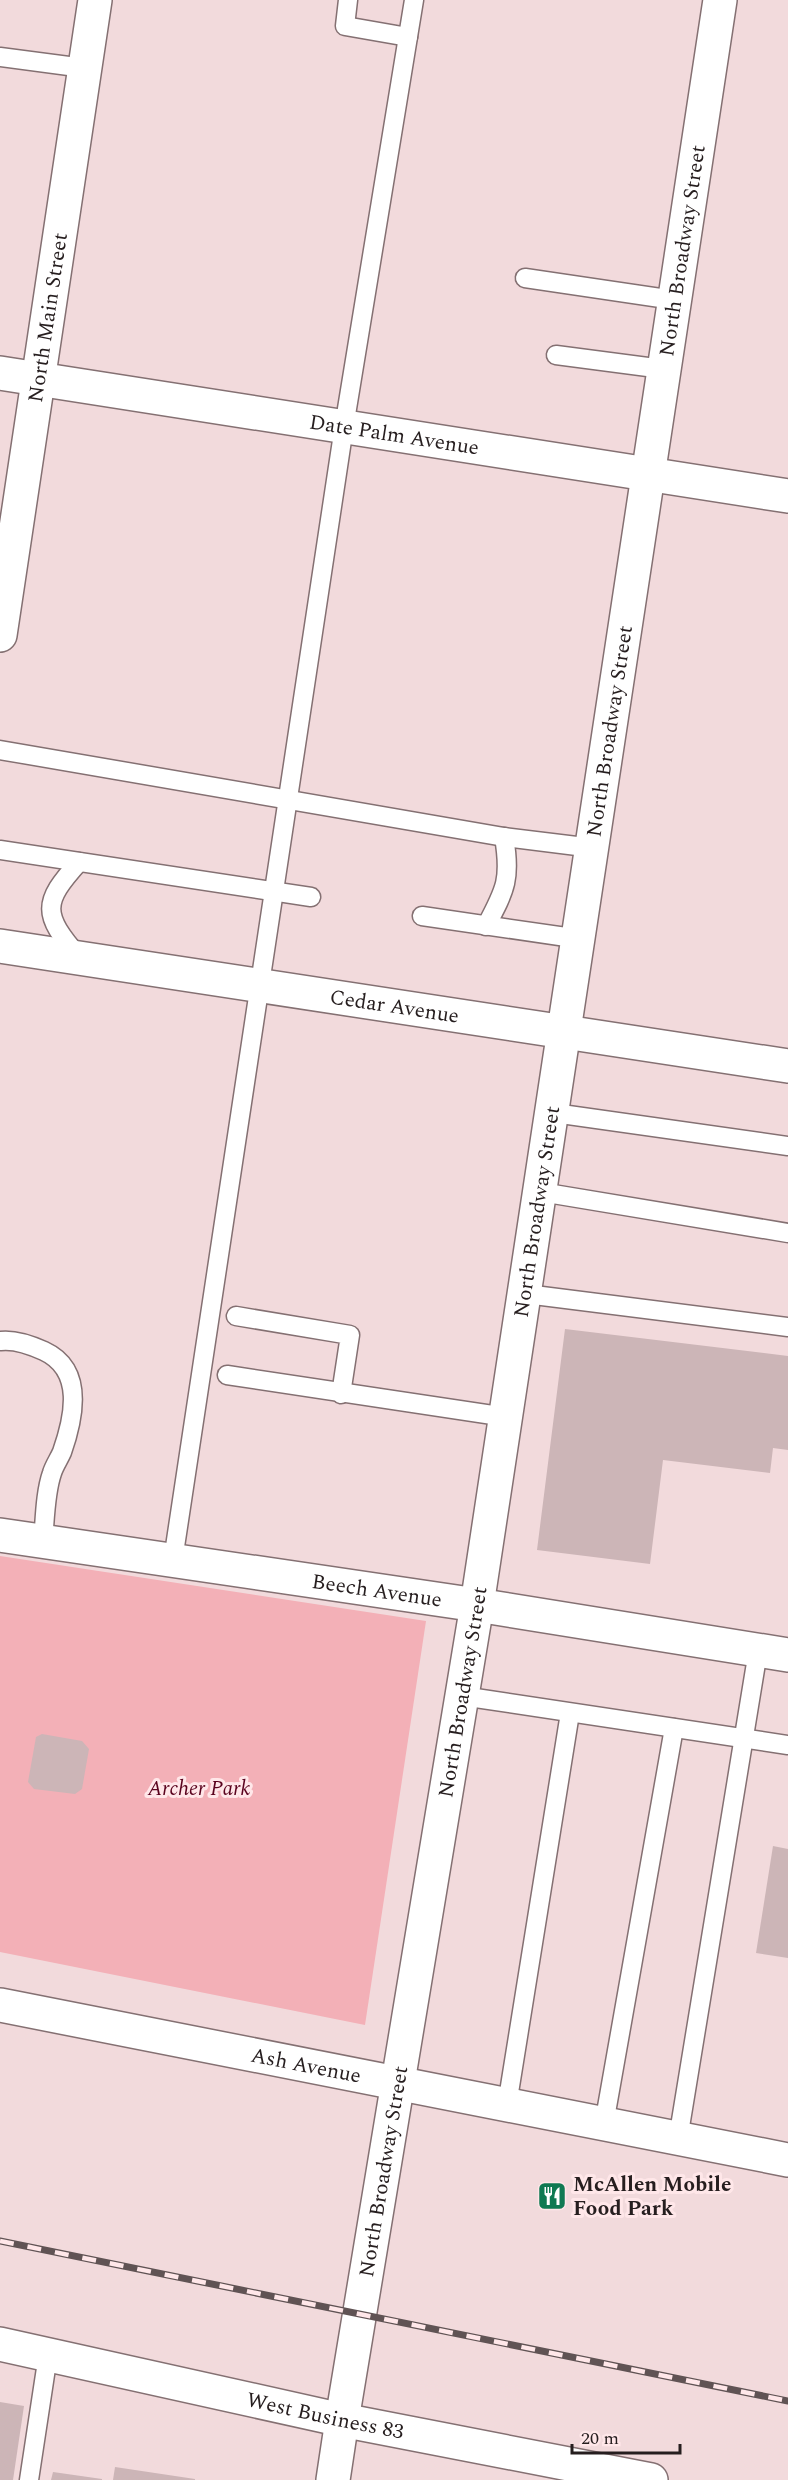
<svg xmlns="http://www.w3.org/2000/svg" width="788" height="2480" font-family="Spectral,serif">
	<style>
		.green { fill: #f3b0b7 }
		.building { fill: #ccb5b7 }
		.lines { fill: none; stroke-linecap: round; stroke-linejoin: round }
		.lane-casing { stroke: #847072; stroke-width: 21 }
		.street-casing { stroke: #847072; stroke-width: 36 }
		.secondary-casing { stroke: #847072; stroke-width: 36 }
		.primary-casing { stroke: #847072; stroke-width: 36 }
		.lane { stroke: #fff; stroke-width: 18 }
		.street { stroke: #fff; stroke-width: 33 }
		.secondary { stroke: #fff; stroke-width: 33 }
		.primary { stroke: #fff; stroke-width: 33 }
		.rail-casing { stroke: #605354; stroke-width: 7 }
		.rail { stroke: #ffe7e9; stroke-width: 4.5; stroke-dasharray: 14; stroke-linecap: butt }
		.labels { text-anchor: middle; stroke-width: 6; stroke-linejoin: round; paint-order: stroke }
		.street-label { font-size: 21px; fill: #261e1f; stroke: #ffe7e9 }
		.park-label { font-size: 21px; font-style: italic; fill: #5a031e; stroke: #ffe7e9 }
		.poi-label { font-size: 21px; font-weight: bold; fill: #261e1f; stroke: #ffe7e9; text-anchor: start }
	</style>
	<rect width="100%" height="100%" fill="#f2dadc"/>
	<!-- green -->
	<polygon class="green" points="0,1556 426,1621 365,2025 0,1952"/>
	<!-- building -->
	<g class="building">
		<polygon points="565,1329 788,1356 788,1450 773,1448 770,1473 663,1460 650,1564 537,1550"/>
		<polygon points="42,1734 82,1741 89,1749 82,1789 75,1794 34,1789 28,1782 36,1737"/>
		<polygon points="773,1846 788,1849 788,1958 756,1953"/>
		<polygon points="0,2402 24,2406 13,2480 0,2480"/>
		<polygon points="115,2467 195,2479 195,2480 113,2480"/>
		<polygon points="53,2472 102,2479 102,2480 51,2480"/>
	</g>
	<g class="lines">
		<!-- lane casing -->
		<g class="lane-casing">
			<g id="lane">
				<polyline points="348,0 345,26 408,37"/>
				<polyline points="0,57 84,68"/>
				<polyline points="525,278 674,300"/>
				<polyline points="556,355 663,369"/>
				<polyline points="0,750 504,837 593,848"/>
				<polyline points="0,850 311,897"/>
				<polyline points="422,916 580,939"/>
				<path d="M486 926C506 889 511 878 504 837"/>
				<path d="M79 957C42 914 42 903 79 862"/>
				<polyline points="554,1113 788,1146"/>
				<polyline points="541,1192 788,1233"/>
				<polyline points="526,1294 788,1327"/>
				<polyline points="236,1316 350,1335 341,1394"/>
				<path d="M0 1341C15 1339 31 1345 44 1351 85 1370 74 1418 62 1452 59 1459 54 1466 52 1473 45 1493 45 1520 43 1541"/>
				<polyline points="227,1375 506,1417"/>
				<polyline points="173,1560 344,427 414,0"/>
				<polyline points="462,1696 788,1745"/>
				<polyline points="507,2105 570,1713"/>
				<polyline points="604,2124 674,1728"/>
				<polyline points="678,2139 758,1651"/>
				<polyline points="29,2480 48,2355"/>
			</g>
		</g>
		<!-- street casing -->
		<g class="street-casing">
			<g id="street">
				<path id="s1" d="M0 373 788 496"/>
				<path id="s2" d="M0 946 788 1066"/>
				<path id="s3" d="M0 1535 477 1605 788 1655"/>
				<path id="s4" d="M0 2005 788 2160"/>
				<path id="s5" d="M342 2420 477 1605 720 0"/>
			</g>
		</g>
		<!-- secondary casing -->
		<g class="secondary-casing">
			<g id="secondary">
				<path id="s6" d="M0 635 95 0"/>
				<polyline points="333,2480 342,2420"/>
			</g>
		</g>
		<!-- primary casing -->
		<g class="primary-casing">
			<g id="primary">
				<path id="s7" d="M0 2344 342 2420 651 2480"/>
			</g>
		</g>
		<!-- lane -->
		<use href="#lane" class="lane"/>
		<!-- street -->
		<use href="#street" class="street"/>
		<!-- secondary -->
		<use href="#secondary" class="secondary"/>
		<!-- primary -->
		<use href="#primary" class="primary"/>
		<!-- rail casing -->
		<g class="rail-casing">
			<polyline id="rail" points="0,2241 788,2401"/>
		</g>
		<!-- rail -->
		<use href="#rail" class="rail"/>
	</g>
	<!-- icons -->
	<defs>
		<g id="restaurant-square" transform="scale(1.5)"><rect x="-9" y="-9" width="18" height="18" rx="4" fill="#0f7952" stroke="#ffe7e9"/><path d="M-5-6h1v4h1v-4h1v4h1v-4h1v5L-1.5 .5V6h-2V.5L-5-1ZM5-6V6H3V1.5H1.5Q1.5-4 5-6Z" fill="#fff"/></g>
	</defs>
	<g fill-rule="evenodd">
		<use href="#restaurant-square" x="552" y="2196"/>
	</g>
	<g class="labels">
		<!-- street labels -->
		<g class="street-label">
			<text dy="7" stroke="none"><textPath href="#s5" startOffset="2196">North Broadway Street</textPath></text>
			<text dy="7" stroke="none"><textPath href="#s6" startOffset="321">North Main Street</textPath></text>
			<text dy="7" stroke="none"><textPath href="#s1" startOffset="399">Date Palm Avenue</textPath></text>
			<text dy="7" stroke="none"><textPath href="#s5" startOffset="1710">North Broadway Street</textPath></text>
			<text dy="7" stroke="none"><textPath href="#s2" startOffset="399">Cedar Avenue</textPath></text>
			<text dy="7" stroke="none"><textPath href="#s5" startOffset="1224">North Broadway Street</textPath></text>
			<text dy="7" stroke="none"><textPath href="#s3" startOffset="381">Beech Avenue</textPath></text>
			<text dy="7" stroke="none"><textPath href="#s5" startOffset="738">North Broadway Street</textPath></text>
			<text dy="7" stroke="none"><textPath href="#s4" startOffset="312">Ash Avenue</textPath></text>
			<text dy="7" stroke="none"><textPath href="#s5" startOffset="252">North Broadway Street</textPath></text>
			<text dy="7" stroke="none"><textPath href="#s7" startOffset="333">West Business 83</textPath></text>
		</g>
		<!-- park labels -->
		<g class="park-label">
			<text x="199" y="1795">Archer Park</text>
		</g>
		<!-- poi labels -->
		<g class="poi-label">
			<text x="573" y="2191">McAllen Mobile<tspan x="573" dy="24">Food Park</tspan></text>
		</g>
	</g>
	<!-- scale -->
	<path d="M572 2444v9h108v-9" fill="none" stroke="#261e1f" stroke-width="3"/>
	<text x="581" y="2444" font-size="18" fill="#261e1f" stroke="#ffe7e9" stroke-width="4.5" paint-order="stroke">20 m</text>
</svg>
